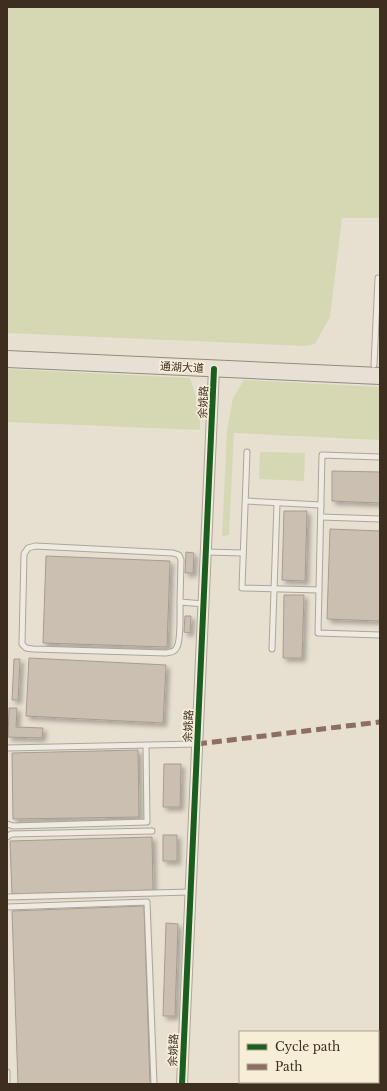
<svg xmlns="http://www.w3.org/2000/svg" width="387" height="1091" font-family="'Libre Baskerville','Noto Sans SC',serif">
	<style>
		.green { fill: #d6d7b3 }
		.building { fill: #cbbfb2; stroke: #a89c90; filter: url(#shadow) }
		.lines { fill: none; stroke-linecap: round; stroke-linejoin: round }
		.service-casing { stroke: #ada599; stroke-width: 7 }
		.minor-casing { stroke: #ada599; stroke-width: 12 }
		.primary-casing { stroke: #928b80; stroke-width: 18 }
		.service { stroke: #efebe3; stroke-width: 5 }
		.minor { stroke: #efebe3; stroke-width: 10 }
		.primary { stroke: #e6e1d4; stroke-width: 16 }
		.quiet { stroke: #8d6e63; stroke-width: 5; stroke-dasharray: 10 5; stroke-linecap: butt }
		.cycleway-casing { stroke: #f7eed8; stroke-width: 8 }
		.cycleway { stroke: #1b5e20; stroke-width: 6 }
		.labels { text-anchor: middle; stroke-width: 3.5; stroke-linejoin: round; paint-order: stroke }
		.street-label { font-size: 11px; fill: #3d2e20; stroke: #f7eed8 }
	</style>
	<defs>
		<filter id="shadow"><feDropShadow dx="3.5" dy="3.5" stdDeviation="2" flood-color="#0004"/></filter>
	</defs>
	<rect width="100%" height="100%" fill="#e7e0d1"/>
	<!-- green -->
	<g class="green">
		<polygon points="7,7 380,7 380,218 342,218 330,317 315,344 306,346 7,333"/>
		<polygon points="7,369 190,378 200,410 200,430 7,422"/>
		<polygon points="244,380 380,387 380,440 234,433 229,535 222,536 227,431 233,398"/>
		<polygon points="260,452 305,453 304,481 259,479"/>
	</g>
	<!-- building -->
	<g class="building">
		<polygon points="332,471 380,472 380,503 332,501"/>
		<polygon points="284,511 307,511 305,581 282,580"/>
		<polygon points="330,529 380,531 380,621 327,619"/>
		<polygon points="186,552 194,553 193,573 185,573"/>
		<polygon points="46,556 170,561 167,647 43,643"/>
		<polygon points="284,595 304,595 302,658 283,658"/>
		<polygon points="185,616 191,616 190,633 184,632"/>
		<polygon points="29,658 166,665 163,723 26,716"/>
		<polygon points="14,659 20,659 18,700 12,700"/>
		<polygon points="9,708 17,708 16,727 43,728 42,738 8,737"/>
		<polygon points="138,750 139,817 13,819 12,753"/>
		<polygon points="164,764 181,764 180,807 163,807"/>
		<rect x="163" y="835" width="14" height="26"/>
		<polygon points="152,837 153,890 12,894 10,841"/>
		<polygon points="144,906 150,1084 18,1084 12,911"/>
		<polygon points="166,923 178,924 175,1016 163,1016"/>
	</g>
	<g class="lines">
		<!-- service casing -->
		<g class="service-casing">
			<g id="service">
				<polyline points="374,365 378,278 380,278"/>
				<polyline points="247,452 242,588 319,590"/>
				<polyline points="380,457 322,455 318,633 380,635"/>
				<polyline points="246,501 321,505"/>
				<polyline points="321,517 380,519"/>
				<polyline points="206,552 243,553"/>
				<path d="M180 602C180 612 181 640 177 647 175 652 171 652 166 653L33 649 26 648 22 644 24 554 28 548 35 546 173 553 179 555 181 560 180 602 204 604"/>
				<polyline points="272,649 277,503"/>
				<polyline points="7,748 197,744"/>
				<polyline points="7,824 13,826 147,822 146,745"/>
				<polyline points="7,837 11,834 152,831"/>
				<polyline points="7,897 190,892"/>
				<polyline points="7,907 147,902 154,1084"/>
				<polyline points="7,1072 7,1084"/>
			</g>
		</g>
		<!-- minor casing -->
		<g class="minor-casing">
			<polyline id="minor" points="182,1084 214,369"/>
		</g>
		<!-- primary casing -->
		<g class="primary-casing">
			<polyline id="primary" points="7,359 380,376"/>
		</g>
		<!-- service -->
		<use href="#service" class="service"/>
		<!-- minor -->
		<use href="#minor" class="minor"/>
		<!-- primary -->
		<use href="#primary" class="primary"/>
		<!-- quiet -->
		<polyline class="quiet" points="197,744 380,722"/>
		<!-- cycleway casing -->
		<g class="cycleway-casing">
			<polyline id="cycleway" points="182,1084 214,369"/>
		</g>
		<!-- cycleway -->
		<use href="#cycleway" class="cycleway"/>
	</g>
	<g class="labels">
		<!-- street labels -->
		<g class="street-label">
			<text transform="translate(182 367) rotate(3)" y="4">通湖大道</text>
			<text transform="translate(203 402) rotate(-87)" y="4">余姚路</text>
			<text transform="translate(188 726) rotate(-87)" y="4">余姚路</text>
			<text transform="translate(173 1050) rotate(-87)" y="4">余姚路</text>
		</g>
	</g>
	<!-- border -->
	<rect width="387" height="1091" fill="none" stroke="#3d2e20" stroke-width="16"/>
	<!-- legend -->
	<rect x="239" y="1031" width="140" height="52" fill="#f7eed8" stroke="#ada18e"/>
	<rect x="247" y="1044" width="20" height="6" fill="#1b5e20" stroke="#ada18e"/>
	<text x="275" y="1051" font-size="12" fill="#3d2e20">Cycle path</text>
	<rect x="247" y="1064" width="20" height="6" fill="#8d6e63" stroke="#ada18e"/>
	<text x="275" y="1071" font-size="12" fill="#3d2e20">Path</text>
</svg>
